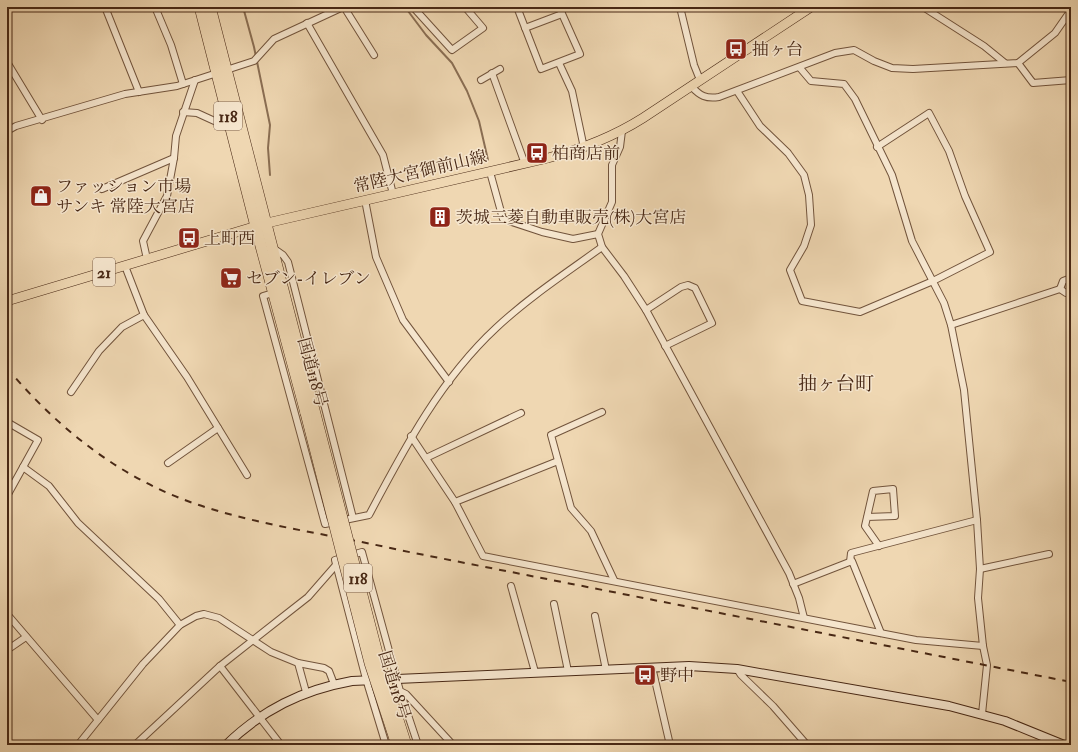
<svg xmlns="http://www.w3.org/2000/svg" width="1078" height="752" font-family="'IM FELL Double Pica','Noto Serif JP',serif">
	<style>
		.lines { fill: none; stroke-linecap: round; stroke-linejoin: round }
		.stream { stroke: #8a6e53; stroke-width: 2 }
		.street-casing { stroke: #72543c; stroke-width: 8 }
		.secondary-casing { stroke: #482815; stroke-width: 10 }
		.primary-casing { stroke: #482815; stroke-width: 10 }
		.highway-casing { stroke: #482815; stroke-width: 12 }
		.street { stroke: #f5e5cd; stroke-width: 6 }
		.secondary { stroke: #f5e5cd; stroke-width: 8 }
		.primary { stroke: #efd7b2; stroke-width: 9 }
		.highway { stroke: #efd7b2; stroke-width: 11 }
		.rail { stroke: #482815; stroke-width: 2; stroke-dasharray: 7 7; stroke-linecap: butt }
		.highway-bridge-casing { stroke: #482815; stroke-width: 12; stroke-linecap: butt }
		.highway-bridge { stroke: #efd7b2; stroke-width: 11 }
		.labels { text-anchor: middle; stroke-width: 3; stroke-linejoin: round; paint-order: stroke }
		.shield { fill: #f5e5cd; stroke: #7c614c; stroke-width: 1 }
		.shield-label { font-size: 16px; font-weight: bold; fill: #482815 }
		.poi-label { font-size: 17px; fill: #482815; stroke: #f5e5cd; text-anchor: start }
		.street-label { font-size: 17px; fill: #482815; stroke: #f5e5cd }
		.quarter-label { font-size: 19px; fill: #482815; stroke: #f5e5cd }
	</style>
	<rect width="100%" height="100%" fill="#efd7b2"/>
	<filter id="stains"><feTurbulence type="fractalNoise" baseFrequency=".005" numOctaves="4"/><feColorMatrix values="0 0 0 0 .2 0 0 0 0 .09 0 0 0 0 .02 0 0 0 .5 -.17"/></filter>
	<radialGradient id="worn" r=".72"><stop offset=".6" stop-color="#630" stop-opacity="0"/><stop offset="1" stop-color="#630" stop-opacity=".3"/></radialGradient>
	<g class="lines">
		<!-- stream -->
		<g class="stream">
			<polyline points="243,7 254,47 270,125 268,148 270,175"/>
			<polyline points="405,7 426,35 452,63 467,91 479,121 488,160"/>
		</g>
		<!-- street casing -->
		<g class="street-casing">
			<g id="street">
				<polyline points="105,7 139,92"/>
				<polyline points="155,7 171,45 183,84"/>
				<polyline points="344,7 374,55"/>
				<polyline points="413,7 452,50 483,28 465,7"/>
				<polyline points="517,7 541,69 580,54 559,7"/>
				<polyline points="680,7 694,65 700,80"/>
				<polyline points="923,7 984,46 1005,63"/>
				<polyline points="307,23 383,155 393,194"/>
				<polyline points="525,28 562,14"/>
				<polyline points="7,62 42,120"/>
				<polyline points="559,63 572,91 584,148"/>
				<polyline points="1018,63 1033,83 1071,80"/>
				<polyline points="800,68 811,81 844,84 855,99 892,175 912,241 944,303 951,325 964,390 977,520 980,569 978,598 983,646 987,665 982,714"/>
				<polyline points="492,73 525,164"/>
				<polyline points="481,80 500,69"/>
				<path d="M691 86C700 96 706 99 719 97L835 53 854 50 874 61 892 68 913 69 1018 63 1055 33 1071 10"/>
				<polyline points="737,91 760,126 788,153 804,175 809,195 811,225 804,246 790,270 802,301 860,312 933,281 990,252 965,196 949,151 929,113 877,147"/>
				<polyline points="183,112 197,113 232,129"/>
				<polyline points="7,131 16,126 125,94 177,86 254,61 274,39 343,7"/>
				<polyline points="622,131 620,147 612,165 612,202 598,234 602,247 624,276 646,310 789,573 799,598 804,618"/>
				<polyline points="490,172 503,219 542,232 573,239 598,234"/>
				<polyline points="102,189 174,158"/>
				<polyline points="365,200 376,257 403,320 449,382"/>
				<polyline points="273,248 283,255 288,262 353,518"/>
				<polyline points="147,259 143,241 167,196 174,158 176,136 195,80"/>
				<polyline points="125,266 144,315 187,377 247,475"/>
				<polyline points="1060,289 1063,281 1071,278"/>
				<polyline points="1060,289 1066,293 1071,291"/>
				<path d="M273 293 263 296 325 524 369 515C404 449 440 380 496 328 528 298 566 273 602 247"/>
				<polyline points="646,310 681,287 688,285 695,288 712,323 665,346"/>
				<polyline points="951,325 1060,289"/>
				<polyline points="71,392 99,351 122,327 144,315"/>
				<polyline points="602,412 551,435 571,508 591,531 614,580"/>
				<polyline points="7,422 38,440 7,496"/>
				<polyline points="411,436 455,502 483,556 916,640 983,646"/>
				<polyline points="426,458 521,413"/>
				<polyline points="168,463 218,428"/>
				<polyline points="23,467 49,486 78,523 159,599 180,625"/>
				<polyline points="455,502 558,461"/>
				<polyline points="867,517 895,516 893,489 873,491 865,526 879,546"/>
				<polyline points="850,562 851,553 977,520"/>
				<polyline points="980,569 1049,554"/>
				<polyline points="793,584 852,561 881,633"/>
				<polyline points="511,586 535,672"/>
				<polyline points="554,604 568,671"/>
				<polyline points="7,614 98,720"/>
				<polyline points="595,616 606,670"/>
				<polyline points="7,650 26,637"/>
				<polyline points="298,663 306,692"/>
				<polyline points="652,667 670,745"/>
				<polyline points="737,669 741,675 773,706 807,745"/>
				<polyline points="400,691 418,745"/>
				<polyline points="78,745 143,664 180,625 196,616 204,614 219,618 271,652 298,663 324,668 329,671 334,684"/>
				<polyline points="135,745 220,666"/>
				<polyline points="281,745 220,666 308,597 336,565"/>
				<polyline points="386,745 366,679 335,560 362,552 400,691 406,694 453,745"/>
			</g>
		</g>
		<!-- secondary casing -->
		<g class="secondary-casing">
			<path id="secondary" d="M226 745C262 710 302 690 352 681L689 666 737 669 949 706 1005 721 1064 745"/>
		</g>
		<!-- primary casing -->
		<g class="primary-casing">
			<path id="primary" d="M7 301 267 223 548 158C582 149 613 137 643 118L811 7"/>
		</g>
		<!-- highway casing -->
		<g class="highway-casing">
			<g id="highway">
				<polyline points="200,7 261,246 306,413"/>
				<polyline points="210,7 314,410"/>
			</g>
		</g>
		<!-- street -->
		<use href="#street" class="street"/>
		<!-- secondary -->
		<use href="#secondary" class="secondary"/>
		<!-- primary -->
		<use href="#primary" class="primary"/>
		<!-- highway -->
		<use href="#highway" class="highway"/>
		<!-- rail -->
		<path class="rail" d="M7 368C60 431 125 482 205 507 268 527 334 535 399 550L1071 682"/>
		<!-- highway-bridge casing -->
		<g class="highway-bridge-casing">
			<g id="highway-bridge">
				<polyline points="314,410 379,661 406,745"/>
				<polyline points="306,413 370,663 397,745"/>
			</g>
		</g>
		<!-- highway-bridge -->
		<use href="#highway-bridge" class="highway-bridge"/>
	</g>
	<!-- icons -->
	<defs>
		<g id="bus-square" transform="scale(1.15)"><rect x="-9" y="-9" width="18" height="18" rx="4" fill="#8f2418" stroke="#f5e5cd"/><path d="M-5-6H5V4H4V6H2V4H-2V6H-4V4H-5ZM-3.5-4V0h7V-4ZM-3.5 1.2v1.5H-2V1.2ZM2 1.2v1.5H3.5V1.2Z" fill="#fff"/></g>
		<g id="shop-square" transform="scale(1.15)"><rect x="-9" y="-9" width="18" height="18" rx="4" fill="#8f2418" stroke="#f5e5cd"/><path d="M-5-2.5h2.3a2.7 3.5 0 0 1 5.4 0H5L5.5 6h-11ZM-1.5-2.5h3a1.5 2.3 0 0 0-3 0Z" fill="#fff"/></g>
		<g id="building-square" transform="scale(1.15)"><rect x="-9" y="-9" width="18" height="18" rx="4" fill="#8f2418" stroke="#f5e5cd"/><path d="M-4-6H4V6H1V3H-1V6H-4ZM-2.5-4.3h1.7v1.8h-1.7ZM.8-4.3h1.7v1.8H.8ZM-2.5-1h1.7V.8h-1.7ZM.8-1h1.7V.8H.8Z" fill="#fff"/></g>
		<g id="supermarket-square" transform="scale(1.15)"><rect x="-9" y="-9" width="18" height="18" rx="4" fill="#8f2418" stroke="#f5e5cd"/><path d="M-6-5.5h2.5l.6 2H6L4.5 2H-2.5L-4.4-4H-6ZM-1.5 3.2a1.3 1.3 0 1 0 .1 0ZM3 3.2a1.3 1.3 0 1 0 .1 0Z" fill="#fff"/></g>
	</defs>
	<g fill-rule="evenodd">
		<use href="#bus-square" x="736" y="49"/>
		<use href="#bus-square" x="537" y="153"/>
		<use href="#shop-square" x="41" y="196"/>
		<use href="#building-square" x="440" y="217"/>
		<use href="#bus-square" x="189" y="238"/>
		<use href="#supermarket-square" x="231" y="278"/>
		<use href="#bus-square" x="645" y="675"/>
	</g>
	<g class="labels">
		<!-- shield labels -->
		<g class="shield">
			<rect x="214" y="102" width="28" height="28" rx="3"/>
			<rect x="93" y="258" width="22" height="28" rx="3"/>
			<rect x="344" y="564" width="28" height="28" rx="3"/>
		</g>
		<g class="shield-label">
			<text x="228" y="122">118</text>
			<text x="104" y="278">21</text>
			<text x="358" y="584">118</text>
		</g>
		<!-- poi labels -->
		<g class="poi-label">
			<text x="752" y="55">抽ヶ台</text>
			<text x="552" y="159">柏商店前</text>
			<text x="56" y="192">ファッション市場<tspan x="56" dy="20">サンキ 常陸大宮店</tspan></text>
			<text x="456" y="223">茨城三菱自動車販売(株)大宮店</text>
			<text x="204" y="244">上町西</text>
			<text x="246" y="284">セブン-イレブン</text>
			<text x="660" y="681">野中</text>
		</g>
		<!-- street labels -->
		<g class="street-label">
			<text transform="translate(420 171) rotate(-13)" y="6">常陸大宮御前山線</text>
			<text transform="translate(313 372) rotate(75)" y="6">国道118号</text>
			<text transform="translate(395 685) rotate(73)" y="6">国道118号</text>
		</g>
		<!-- quarter labels -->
		<g class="quarter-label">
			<text x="836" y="390">抽ヶ台町</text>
		</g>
	</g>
	<!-- margin -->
	<rect width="1078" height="752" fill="none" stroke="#efd7b2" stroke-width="24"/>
	<rect x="8" y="8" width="1062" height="736" fill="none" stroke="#482815" stroke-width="2"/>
	<rect x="12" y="12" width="1054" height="728" fill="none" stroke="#482815"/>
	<rect width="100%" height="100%" filter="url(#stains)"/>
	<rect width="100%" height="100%" fill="url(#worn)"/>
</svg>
